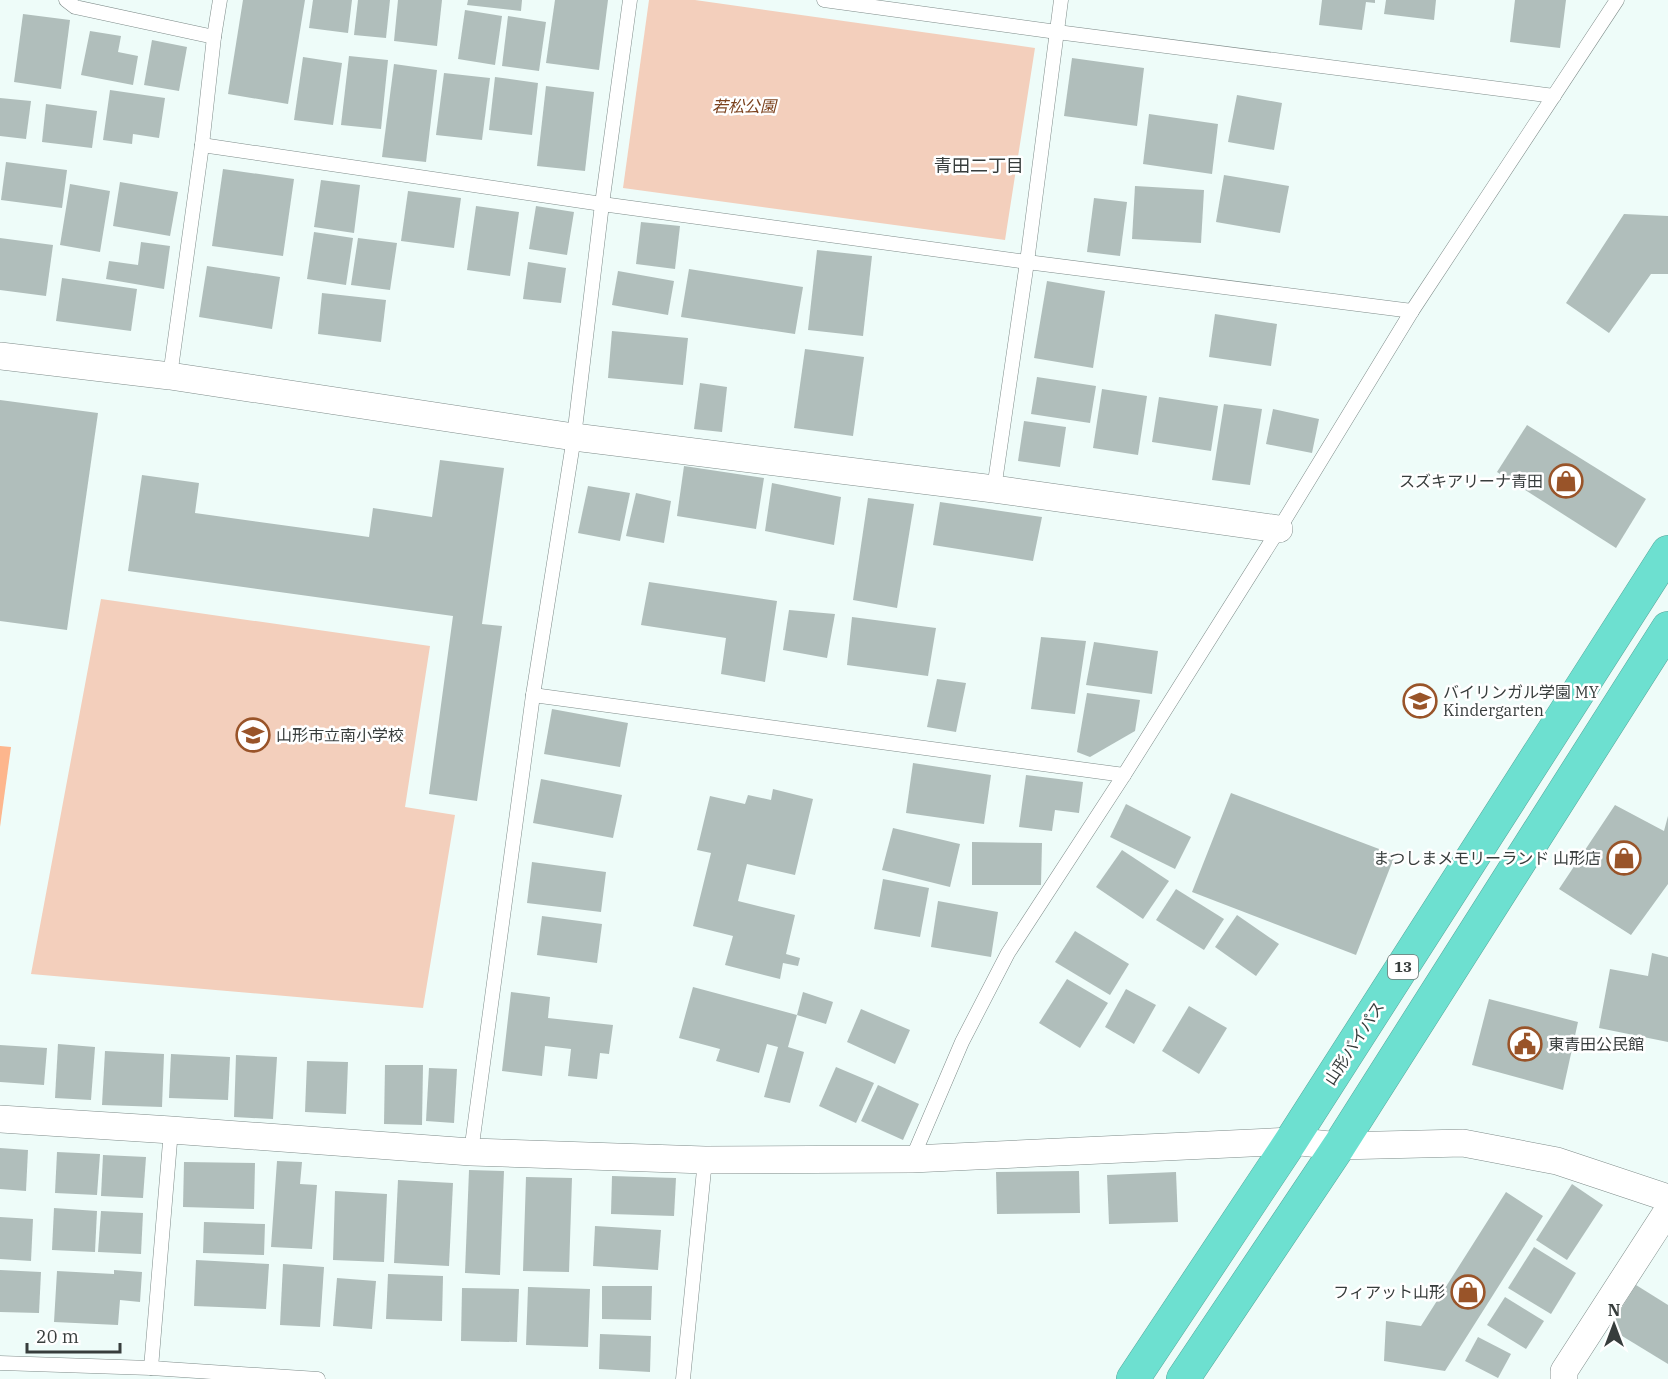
<svg xmlns="http://www.w3.org/2000/svg" width="1668" height="1379" font-family="'IBM Plex Serif','Noto Sans JP',serif">
	<style>
		.green { fill: #f3cfbc }
		.water { fill: #fdb68d }
		.building { fill: #b0bebb }
		.lines { fill: none; stroke-linecap: round; stroke-linejoin: round }
		.lane-casing { stroke: #7f8c8a; stroke-width: 15 }
		.street-casing { stroke: #7f8c8a; stroke-width: 28 }
		.highway-casing { stroke: #5aa79c; stroke-width: 34 }
		.lane { stroke: #fff; stroke-width: 14 }
		.street { stroke: #fff; stroke-width: 27 }
		.highway { stroke: #6de0d0; stroke-width: 33 }
		.labels { text-anchor: middle; stroke-width: 5; stroke-linejoin: round; paint-order: stroke }
		.shield { fill: #fff; stroke: #737776; stroke-width: 1.5 }
		.shield-label { font-size: 15px; font-weight: bold; fill: #373d3c }
		.park-label { font-size: 16px; font-style: italic; fill: #7c431f; stroke: #fff }
		.poi-label { font-size: 16px; fill: #373d3c; stroke: #fff; text-anchor: end }
		.street-label { font-size: 16px; fill: #373d3c; stroke: #fff }
		.neighbourhood-label { font-size: 18px; fill: #373d3c; stroke: #fff }
	</style>
	<rect width="100%" height="100%" fill="#eefcf9"/>
	<!-- green -->
	<g class="green">
		<polygon points="649,0 695,0 1035,48 1005,240 623,188"/>
		<polygon points="101,599 430,646 405,807 455,815 423,1008 31,974"/>
	</g>
	<!-- water -->
	<polygon class="water" points="0,746 11,747 0,827"/>
	<!-- building -->
	<g class="building">
		<polygon points="243,0 305,0 288,104 228,94"/>
		<polygon points="313,0 352,0 348,33 309,28"/>
		<polygon points="358,0 390,0 386,38 354,35"/>
		<polygon points="398,0 442,0 437,46 394,41"/>
		<polygon points="468,0 522,0 521,11 467,5"/>
		<polygon points="555,0 608,0 599,70 546,63"/>
		<polygon points="1322,0 1375,0 1375,3 1366,2 1362,30 1319,25"/>
		<polygon points="1386,0 1436,0 1434,20 1384,14"/>
		<polygon points="1515,0 1566,0 1560,48 1510,42"/>
		<polygon points="465,10 502,16 495,65 458,59"/>
		<polygon points="23,14 70,20 61,89 14,82"/>
		<polygon points="508,16 546,22 539,71 502,66"/>
		<polygon points="90,31 121,36 118,52 138,56 133,85 81,75"/>
		<polygon points="152,40 187,47 179,91 144,85"/>
		<polygon points="349,56 388,60 381,129 341,125"/>
		<polygon points="303,57 342,63 333,125 294,120"/>
		<polygon points="1072,58 1144,68 1137,126 1064,116"/>
		<polygon points="394,64 437,70 426,162 382,157"/>
		<polygon points="444,73 490,78 482,140 436,135"/>
		<polygon points="495,77 538,83 532,135 489,130"/>
		<polygon points="546,86 594,92 585,171 537,166"/>
		<polygon points="110,90 165,98 159,138 133,134 132,144 103,140"/>
		<polygon points="1237,95 1282,103 1274,150 1228,142"/>
		<polygon points="0,98 31,101 26,139 0,136"/>
		<polygon points="46,104 97,111 92,148 42,142"/>
		<polygon points="1149,114 1218,124 1212,174 1143,164"/>
		<polygon points="6,162 67,170 62,208 1,200"/>
		<polygon points="223,169 294,179 283,256 212,246"/>
		<polygon points="1224,175 1289,186 1280,233 1216,222"/>
		<polygon points="321,180 360,185 354,233 314,227"/>
		<polygon points="120,182 178,192 170,236 113,226"/>
		<polygon points="70,184 110,191 100,252 60,245"/>
		<polygon points="1135,186 1204,190 1201,243 1132,239"/>
		<polygon points="408,191 461,198 454,248 401,241"/>
		<polygon points="1094,198 1127,202 1120,256 1087,252"/>
		<polygon points="476,206 519,212 510,276 467,270"/>
		<polygon points="536,206 574,212 567,255 529,249"/>
		<polygon points="1624,214 1668,216 1668,274 1651,274 1609,333 1566,303"/>
		<polygon points="641,222 680,226 675,269 636,264"/>
		<polygon points="314,232 353,238 346,285 307,279"/>
		<polygon points="0,238 53,245 46,296 0,290"/>
		<polygon points="358,238 397,243 390,290 351,285"/>
		<polygon points="141,242 170,246 164,289 106,279 109,261 138,265"/>
		<polygon points="817,250 872,256 863,336 808,330"/>
		<polygon points="528,262 566,268 561,303 523,299"/>
		<polygon points="207,266 280,277 272,329 199,317"/>
		<polygon points="689,269 803,287 795,334 681,317"/>
		<polygon points="618,271 674,281 668,315 612,305"/>
		<polygon points="62,278 137,289 131,331 56,321"/>
		<polygon points="1047,281 1105,291 1093,368 1034,358"/>
		<polygon points="322,293 386,300 381,342 318,334"/>
		<polygon points="1215,314 1277,324 1271,366 1209,357"/>
		<polygon points="612,331 688,338 683,385 608,378"/>
		<polygon points="805,349 864,357 853,436 794,428"/>
		<polygon points="1037,377 1096,386 1090,423 1031,414"/>
		<polygon points="700,383 727,387 722,432 694,429"/>
		<polygon points="1102,389 1147,396 1138,455 1093,448"/>
		<polygon points="1159,397 1218,406 1211,451 1152,442"/>
		<polygon points="0,400 98,413 67,630 0,621"/>
		<polygon points="1224,404 1262,409 1250,485 1212,480"/>
		<polygon points="1273,409 1319,419 1312,453 1266,444"/>
		<polygon points="1024,421 1066,427 1060,467 1018,461"/>
		<polygon points="1527,425 1646,499 1616,548 1497,472"/>
		<polygon points="440,460 504,468 482,624 502,626 477,801 429,794 453,616 128,571 142,475 199,483 195,513 369,537 373,508 432,517"/>
		<polygon points="684,466 764,478 756,529 677,516"/>
		<polygon points="772,483 841,497 834,545 765,531"/>
		<polygon points="588,486 630,493 620,541 578,533"/>
		<polygon points="636,493 671,501 664,543 626,536"/>
		<polygon points="868,498 914,504 897,608 853,600"/>
		<polygon points="940,502 1042,517 1033,561 933,545"/>
		<polygon points="649,582 777,601 765,682 721,674 726,638 641,625"/>
		<polygon points="789,610 835,614 827,658 783,650"/>
		<polygon points="852,617 936,628 928,676 847,665"/>
		<polygon points="1041,637 1086,641 1075,714 1031,709"/>
		<polygon points="1094,642 1158,651 1152,694 1086,685"/>
		<polygon points="937,679 966,683 956,732 927,727"/>
		<polygon points="1087,693 1140,700 1135,731 1090,757 1077,752"/>
		<polygon points="552,709 628,723 620,767 544,754"/>
		<polygon points="913,763 991,775 984,824 906,813"/>
		<polygon points="1026,775 1083,782 1079,813 1055,810 1052,831 1019,827"/>
		<polygon points="541,779 622,795 613,838 533,823"/>
		<polygon points="773,789 813,799 795,875 747,864 738,901 795,915 786,954 800,958 798,966 783,963 780,979 725,965 733,936 693,926 711,853 697,850 710,796 745,804 748,795 771,800"/>
		<polygon points="1231,793 1395,855 1356,955 1192,892"/>
		<polygon points="1126,804 1191,837 1175,869 1110,837"/>
		<polygon points="1615,805 1664,831 1668,816 1668,884 1631,935 1559,889"/>
		<polygon points="893,828 960,844 950,887 882,870"/>
		<polygon points="972,842 1042,843 1041,885 972,885"/>
		<polygon points="1122,850 1169,881 1143,919 1096,887"/>
		<polygon points="532,862 606,872 601,912 527,903"/>
		<polygon points="883,879 929,888 920,937 874,929"/>
		<polygon points="1176,889 1224,919 1204,950 1156,920"/>
		<polygon points="938,901 998,912 991,957 931,947"/>
		<polygon points="1237,915 1279,944 1256,976 1215,947"/>
		<polygon points="542,916 602,924 597,963 537,955"/>
		<polygon points="1075,931 1129,964 1110,995 1055,962"/>
		<polygon points="1652,953 1668,957 1668,1042 1599,1028 1610,969 1648,976"/>
		<polygon points="1067,979 1108,1003 1080,1048 1039,1023"/>
		<polygon points="693,987 797,1015 788,1047 804,1052 790,1103 764,1097 778,1047 767,1044 759,1073 716,1061 720,1049 679,1038"/>
		<polygon points="1126,989 1156,1005 1134,1044 1105,1027"/>
		<polygon points="511,992 550,997 548,1018 613,1025 609,1054 600,1053 597,1079 568,1076 571,1049 545,1046 542,1076 502,1071"/>
		<polygon points="803,992 833,1002 826,1024 797,1015"/>
		<polygon points="1489,999 1578,1022 1563,1090 1472,1065"/>
		<polygon points="1189,1006 1227,1028 1199,1074 1162,1051"/>
		<polygon points="861,1009 910,1030 895,1064 847,1042"/>
		<polygon points="58,1044 95,1047 91,1100 55,1098"/>
		<polygon points="0,1045 47,1048 44,1085 0,1082"/>
		<polygon points="105,1051 164,1054 162,1107 102,1105"/>
		<polygon points="171,1054 230,1057 228,1100 169,1098"/>
		<polygon points="236,1055 277,1057 273,1119 234,1117"/>
		<polygon points="307,1061 348,1062 346,1114 305,1112"/>
		<polygon points="385,1065 423,1065 422,1125 384,1124"/>
		<polygon points="836,1067 874,1083 856,1123 819,1106"/>
		<polygon points="429,1068 457,1069 454,1123 426,1121"/>
		<polygon points="878,1085 919,1104 903,1140 861,1121"/>
		<polygon points="0,1148 28,1150 26,1191 0,1189"/>
		<polygon points="57,1152 100,1154 97,1195 55,1193"/>
		<polygon points="103,1155 146,1157 143,1198 101,1196"/>
		<polygon points="277,1161 302,1162 300,1184 317,1185 312,1249 271,1247"/>
		<polygon points="184,1162 255,1163 254,1209 183,1207"/>
		<polygon points="469,1170 504,1171 500,1275 465,1273"/>
		<polygon points="1079,1171 1080,1213 997,1214 996,1172"/>
		<polygon points="1176,1172 1178,1222 1109,1224 1107,1175"/>
		<polygon points="612,1176 676,1178 674,1216 611,1214"/>
		<polygon points="526,1177 572,1178 569,1272 523,1271"/>
		<polygon points="398,1180 453,1183 449,1266 394,1263"/>
		<polygon points="1572,1184 1603,1205 1567,1260 1536,1240"/>
		<polygon points="335,1191 387,1194 384,1262 333,1260"/>
		<polygon points="1506,1192 1543,1216 1445,1371 1384,1361 1386,1321 1421,1326"/>
		<polygon points="54,1208 97,1211 95,1252 52,1250"/>
		<polygon points="101,1211 143,1213 141,1254 98,1252"/>
		<polygon points="0,1217 33,1219 31,1261 0,1259"/>
		<polygon points="204,1222 265,1224 264,1255 203,1253"/>
		<polygon points="595,1226 661,1230 658,1270 593,1266"/>
		<polygon points="1534,1247 1576,1273 1551,1314 1508,1288"/>
		<polygon points="196,1260 269,1264 266,1309 194,1306"/>
		<polygon points="283,1264 324,1267 320,1327 280,1325"/>
		<polygon points="0,1270 41,1272 39,1313 0,1312"/>
		<polygon points="114,1270 142,1272 140,1302 120,1300 118,1325 54,1322 57,1271 114,1274"/>
		<polygon points="388,1274 443,1276 442,1321 386,1319"/>
		<polygon points="337,1278 376,1281 372,1329 333,1326"/>
		<polygon points="1636,1285 1668,1305 1668,1364 1609,1328"/>
		<polygon points="602,1286 652,1286 651,1320 602,1319"/>
		<polygon points="528,1287 590,1289 588,1347 526,1345"/>
		<polygon points="462,1288 519,1289 517,1342 461,1341"/>
		<polygon points="1505,1297 1544,1321 1526,1349 1487,1325"/>
		<polygon points="600,1334 651,1336 650,1372 599,1369"/>
		<polygon points="1478,1337 1511,1354 1498,1378 1465,1361"/>
	</g>
	<g class="lines">
		<!-- lane casing -->
		<g class="lane-casing">
			<g id="lane">
				<polyline points="66,0 75,7 214,37 220,0"/>
				<polyline points="824,0 1057,32 1554,96"/>
				<polyline points="202,145 602,204 1027,262 1412,311"/>
				<polyline points="170,376 202,145 214,37"/>
				<polyline points="994,489 1027,262 1061,0"/>
				<polyline points="533,695 1124,775"/>
				<polyline points="171,1130 151,1368 318,1379"/>
				<polyline points="471,1152 533,695 574,437 602,204 630,0"/>
				<polyline points="912,1159 962,1042 1008,953 1124,775 1279,529 1412,311 1617,0"/>
				<polyline points="0,1363 151,1368"/>
				<polyline points="683,1379 705,1160"/>
			</g>
		</g>
		<!-- street casing -->
		<g class="street-casing">
			<g id="street">
				<polyline points="0,356 170,376 574,437 994,489 1279,529"/>
				<polyline points="0,1119 171,1130 471,1152 705,1160 912,1159 1291,1141 1339,1146 1463,1143 1557,1161 1668,1198"/>
				<polyline points="1564,1379 1564,1371 1668,1210"/>
			</g>
		</g>
		<!-- highway casing -->
		<g class="highway-casing">
			<g id="highway">
				<polyline points="1133,1379 1291,1141 1668,552"/>
				<polyline points="1183,1379 1339,1146 1668,628"/>
			</g>
		</g>
		<!-- lane -->
		<use href="#lane" class="lane"/>
		<!-- street -->
		<use href="#street" class="street"/>
		<!-- highway -->
		<use href="#highway" class="highway"/>
	</g>
	<!-- icons -->
	<defs>
		<g id="shop-ring" transform="scale(1.725)"><circle r="9.5" fill="#fff" stroke="#995429" stroke-width="1.5"/><path d="M-5-2.5h2.3a2.7 3.5 0 0 1 5.4 0H5L5.5 6h-11ZM-1.5-2.5h3a1.5 2.3 0 0 0-3 0Z" fill="#995429"/></g>
		<g id="school-ring" transform="scale(1.725)"><circle r="9.5" fill="#fff" stroke="#995429" stroke-width="1.5"/><path d="M0-5L7-2L0 1L-7-2ZM-4 1L0 2.5L4 1V4Q0 6-4 4Z" fill="#995429"/></g>
		<g id="civic-ring" transform="scale(1.725)"><circle r="9.5" fill="#fff" stroke="#995429" stroke-width="1.5"/><path d="M-.6-6.5H3V-4.5H.6V-3L4-1V1h2V6H-6V1h2V-1L-.6-3ZM-1.2 2.5V6h2.4V2.5Z" fill="#995429"/></g>
	</defs>
	<g fill-rule="evenodd">
		<use href="#shop-ring" x="1566" y="481"/>
		<use href="#school-ring" x="1420" y="701"/>
		<use href="#school-ring" x="253" y="735"/>
		<use href="#shop-ring" x="1624" y="858"/>
		<use href="#civic-ring" x="1525" y="1044"/>
		<use href="#shop-ring" x="1468" y="1292"/>
	</g>
	<g class="labels">
		<!-- shield labels -->
		<rect class="shield" x="1388" y="955" width="30" height="24" rx="4.5"/>
		<g class="shield-label">
			<text x="1403" y="972">13</text>
		</g>
		<!-- park labels -->
		<g class="park-label">
			<text x="744" y="112">若松公園</text>
		</g>
		<!-- poi labels -->
		<g class="poi-label">
			<text x="1543" y="487">スズキアリーナ青田</text>
			<text x="1443" y="698" text-anchor="start">バイリンガル学園 MY<tspan x="1443" dy="18">Kindergarten</tspan></text>
			<text x="276" y="741" text-anchor="start">山形市立南小学校</text>
			<text x="1601" y="864">まつしまメモリーランド 山形店</text>
			<text x="1548" y="1050" text-anchor="start">東青田公民館</text>
			<text x="1445" y="1298">フィアット山形</text>
		</g>
		<!-- street labels -->
		<g class="street-label">
			<text transform="translate(1354 1043) rotate(-57)" y="6">山形バイパス</text>
		</g>
		<!-- neighbourhood labels -->
		<g class="neighbourhood-label">
			<text x="979" y="172">青田二丁目</text>
		</g>
	</g>
	<!-- north arrow -->
	<g transform="translate(1614 1325)" stroke="#ffffff" stroke-width="4.5" paint-order="stroke">
	<path d="M0-4.5L10 22L0 15L-10 22Z" fill="#373d3c"/>
	<text y="-9" font-size="16" font-weight="bold" text-anchor="middle" fill="#373d3c">N</text>
	</g>
	<!-- scale -->
	<path d="M27 1343v9h93v-9" fill="none" stroke="#373d3c" stroke-width="3"/>
	<text x="36" y="1343" font-size="18" fill="#373d3c" stroke="#ffffff" stroke-width="4.5" paint-order="stroke">20 m</text>
</svg>
